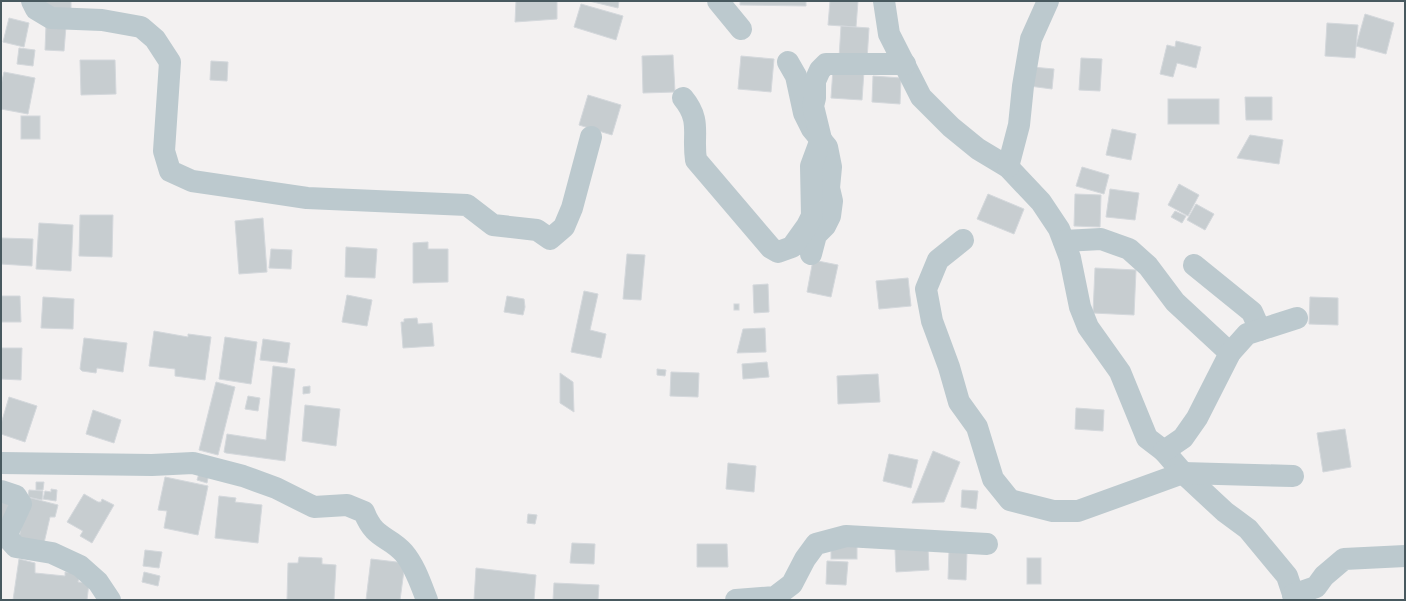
<svg xmlns="http://www.w3.org/2000/svg" width="1406" height="601" font-family="'Fira Sans Condensed',sans-serif">
	<style>
		.building { fill: #c7cdd0; stroke: #d4d8dc }
		.lines { fill: none; stroke-linecap: round; stroke-linejoin: round }
		.street { stroke: #bcc9ce; stroke-width: 22 }
	</style>
	<rect width="100%" height="100%" fill="#f3f1f1"/>
	<!-- building -->
	<g class="building">
		<polygon points="44,1 71,1 71,12 43,11"/>
		<polygon points="516,1 557,1 557,19 515,22"/>
		<polygon points="589,1 619,1 618,8"/>
		<polygon points="740,1 806,1 806,6 740,5"/>
		<polygon points="830,1 858,1 856,27 828,25"/>
		<polygon points="581,4 623,16 616,40 574,27"/>
		<polygon points="1365,14 1394,23 1386,54 1356,46"/>
		<polygon points="9,18 29,23 24,47 3,42"/>
		<polygon points="1327,23 1358,25 1355,58 1325,56"/>
		<polygon points="46,25 66,26 64,51 45,50"/>
		<polygon points="841,26 869,28 867,60 839,58"/>
		<polygon points="1176,41 1201,47 1196,68 1177,63 1173,77 1160,74 1167,45 1175,47"/>
		<polygon points="19,48 35,50 33,66 17,64"/>
		<polygon points="673,55 675,92 643,93 642,56"/>
		<polygon points="741,56 774,59 771,92 738,89"/>
		<polygon points="1081,58 1102,59 1100,91 1079,90"/>
		<polygon points="80,60 115,60 116,94 81,95"/>
		<polygon points="211,61 228,62 227,81 210,80"/>
		<polygon points="1032,67 1054,69 1052,89 1029,86"/>
		<polygon points="833,69 864,71 862,100 831,98"/>
		<polygon points="4,72 35,78 28,114 1,109 1,85"/>
		<polygon points="873,76 901,78 900,104 872,102"/>
		<polygon points="588,95 621,105 612,135 579,125"/>
		<polygon points="1245,97 1272,97 1272,120 1246,120"/>
		<rect x="1168" y="99" width="51" height="25"/>
		<rect x="21" y="116" width="19" height="23"/>
		<polygon points="1112,129 1136,134 1131,160 1106,155"/>
		<polygon points="1250,135 1283,140 1279,164 1237,158"/>
		<polygon points="1082,167 1109,175 1104,194 1076,186"/>
		<polygon points="1179,184 1199,195 1188,216 1168,205"/>
		<polygon points="1110,189 1139,193 1135,220 1106,217"/>
		<polygon points="988,194 1024,209 1014,234 977,219"/>
		<polygon points="1075,194 1101,195 1100,227 1074,226"/>
		<polygon points="1196,204 1214,214 1205,230 1187,220"/>
		<polygon points="1175,211 1186,216 1182,223 1171,217"/>
		<polygon points="80,215 113,215 112,257 79,256"/>
		<polygon points="263,218 267,272 239,274 235,221"/>
		<polygon points="39,223 73,225 71,271 36,269"/>
		<polygon points="1,238 33,239 32,266 1,264"/>
		<polygon points="428,242 428,249 448,249 448,282 413,283 413,243"/>
		<polygon points="346,247 377,249 375,278 345,277"/>
		<polygon points="271,249 292,250 291,269 269,268"/>
		<polygon points="627,254 645,255 641,300 623,299"/>
		<polygon points="813,260 838,265 831,297 807,292"/>
		<polygon points="1095,268 1136,270 1134,315 1093,313"/>
		<polygon points="908,278 911,306 879,309 876,281"/>
		<polygon points="768,284 769,312 754,313 753,285"/>
		<polygon points="584,291 598,294 590,330 606,334 601,358 571,352"/>
		<polygon points="347,295 372,300 367,326 342,322"/>
		<polygon points="1,296 20,296 21,322 1,322"/>
		<polygon points="507,296 524,299 525,307 523,315 504,312"/>
		<polygon points="43,297 74,299 73,329 41,328"/>
		<polygon points="1310,297 1338,298 1338,325 1309,324"/>
		<rect x="734" y="304" width="5" height="6"/>
		<polygon points="417,318 418,324 432,323 434,346 403,348 401,322 404,322 404,319"/>
		<polygon points="765,328 766,352 737,353 743,329"/>
		<polygon points="154,331 188,337 188,334 211,337 205,380 175,376 175,369 149,366"/>
		<polygon points="225,337 257,342 251,384 219,379"/>
		<polygon points="84,338 127,343 123,372 97,368 96,373 82,371 80,369"/>
		<polygon points="263,339 290,343 287,363 260,360"/>
		<polygon points="1,348 22,348 21,380 1,379"/>
		<polygon points="767,362 769,377 743,379 742,364"/>
		<polygon points="273,366 295,369 285,461 226,453 224,452 227,434 266,440"/>
		<polygon points="657,369 666,370 665,376 657,375"/>
		<polygon points="671,372 699,373 698,397 670,396"/>
		<polygon points="560,373 573,382 574,412 560,403"/>
		<polygon points="878,374 880,402 838,404 837,376"/>
		<polygon points="216,382 235,387 218,455 199,450"/>
		<polygon points="310,386 310,393 303,394 303,387"/>
		<polygon points="248,396 260,398 258,411 245,409"/>
		<polygon points="9,397 37,406 25,442 1,434 1,424"/>
		<polygon points="305,405 340,409 336,446 302,441"/>
		<polygon points="1076,408 1104,410 1103,431 1075,429"/>
		<polygon points="93,410 121,420 114,443 86,434"/>
		<polygon points="1345,429 1351,467 1323,472 1317,433"/>
		<polygon points="933,451 960,462 944,502 912,503"/>
		<polygon points="889,454 918,460 911,488 883,481"/>
		<polygon points="728,463 756,466 754,492 726,489"/>
		<polygon points="200,470 209,473 207,483 197,480"/>
		<polygon points="165,477 208,486 198,535 164,528 167,511 158,510"/>
		<polygon points="36,482 44,482 43,490 36,490"/>
		<polygon points="51,489 57,490 56,501 43,499 45,491 51,492"/>
		<polygon points="29,490 43,491 42,500 28,497"/>
		<polygon points="962,490 978,491 976,509 961,507"/>
		<polygon points="84,494 98,502 101,502 102,499 114,505 92,543 80,536 83,531 67,522"/>
		<polygon points="219,496 236,498 235,502 262,505 258,543 215,538"/>
		<polygon points="1,497 16,501 7,521 1,518"/>
		<polygon points="27,497 58,505 55,517 50,517 44,543 19,538"/>
		<polygon points="528,514 537,515 535,524 527,523"/>
		<polygon points="572,543 595,544 594,564 570,563"/>
		<polygon points="697,544 727,544 728,567 697,567"/>
		<rect x="831" y="544" width="26" height="15"/>
		<polygon points="928,547 929,570 896,572 895,549"/>
		<polygon points="145,550 162,552 159,568 143,566"/>
		<polygon points="949,551 967,552 966,580 948,579"/>
		<polygon points="299,557 322,558 322,564 336,565 334,600 287,600 288,563 298,563"/>
		<rect x="1027" y="558" width="14" height="26"/>
		<polygon points="19,559 35,563 35,573 65,576 65,572 80,573 78,582 89,583 87,600 13,600"/>
		<polygon points="371,559 405,563 400,600 366,600"/>
		<polygon points="827,561 848,562 846,585 826,584"/>
		<polygon points="476,568 536,575 534,600 474,600"/>
		<polygon points="144,572 160,576 158,586 142,582"/>
		<polygon points="554,583 599,585 598,600 553,600"/>
	</g>
	<g class="lines">
		<!-- street -->
		<g class="street">
			<polyline points="32,1 36,9 51,18 102,20 141,27 155,39 170,62 164,151 170,171 192,181 307,198 467,205 493,225 537,230 550,239 564,227 572,208 591,137"/>
			<polyline points="718,1 741,29"/>
			<polyline points="884,1 889,34 921,97 951,127 978,149 1008,167 1041,202 1059,229 1070,258 1080,307 1088,327 1120,372 1147,438 1164,451 1183,473 1225,512 1248,529 1287,576 1295,600"/>
			<polyline points="788,62 796,76 804,113 812,129 827,147 831,167 829,188 832,201 830,216 825,226 816,235 811,254"/>
			<path d="M683 98C702 121 692 134 696 160L771 248 778 252 792 247 807 226 812 216 811 166 821 139 813 106 815 98V81L820 70 826 64H905"/>
			<polyline points="1008,167 1019,125 1023,86 1031,39 1048,1"/>
			<polyline points="963,240 938,260 926,289 932,321 949,367 959,402 977,427 993,479 1010,500 1053,511 1078,511 1183,473 1293,476"/>
			<polyline points="1064,241 1101,239 1129,249 1148,266 1175,302 1230,353"/>
			<polyline points="1194,265 1252,312 1260,330"/>
			<polyline points="1164,451 1183,438 1197,418 1230,353 1247,334 1297,318"/>
			<path d="M1 463 152 465 193 463 243 476 276 488 314 507 347 505 364 512C375 540 388 535 404 553 415 566 421 585 427 600"/>
			<polyline points="1,491 16,496 21,504 6,536 16,547 52,553 80,566 98,582 110,600"/>
			<polyline points="1293,595 1316,587 1324,576 1344,559 1405,556"/>
			<polyline points="736,600 775,597 792,584 805,559 816,544 846,536 987,544"/>
		</g>
	</g>
	<!-- border -->
	<rect width="1406" height="601" fill="none" stroke="#48595f" stroke-width="4"/>
</svg>
